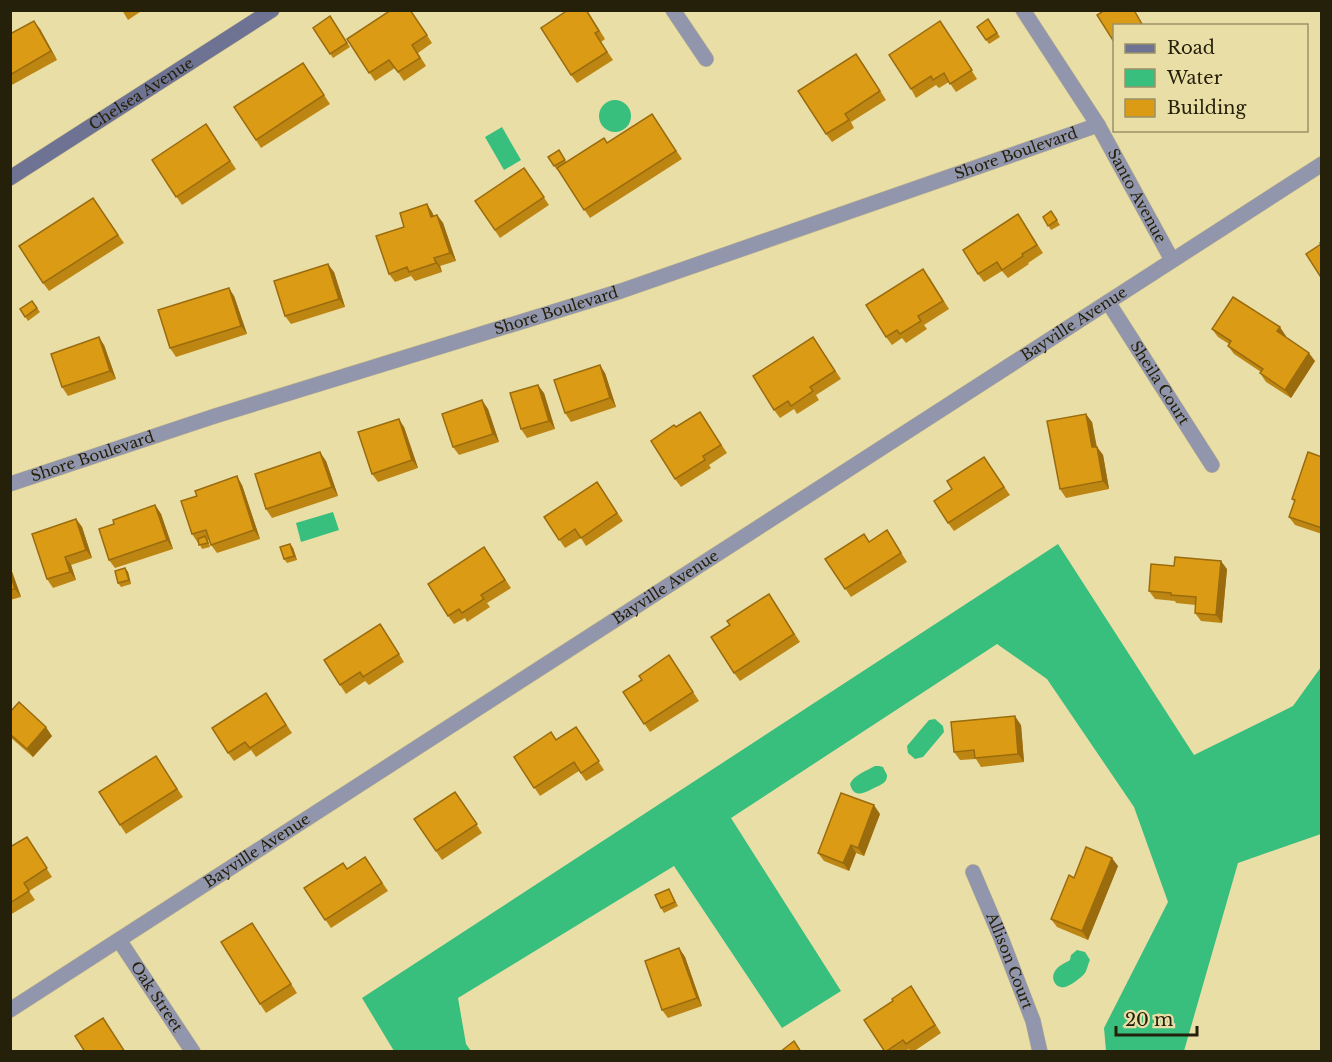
<svg xmlns="http://www.w3.org/2000/svg" width="1332" height="1062" font-family="'Libre Baskerville',serif">
	<style>
		.water { fill: #38be7d }
		.lines { fill: none; stroke-linecap: round; stroke-linejoin: round }
		.street-casing { stroke: #c7bc8b; stroke-width: 16 }
		.secondary-casing { stroke: #c7bc8b; stroke-width: 16 }
		.street { stroke: #9296ac; stroke-width: 15 }
		.secondary { stroke: #6e7393; stroke-width: 15 }
		.wall { fill: #bd8511 }
		.shaded-wall { fill: #9a6c0e }
		.building { fill: #dc9b14; stroke: #9a6c0e; stroke-width: 1.5 }
		.labels { text-anchor: middle; stroke-width: 4.5; stroke-linejoin: round; paint-order: stroke }
		.street-label { font-size: 15px; fill: #25200a; stroke: #eadea7 }
	</style>
	<rect width="100%" height="100%" fill="#eadea7"/>
	<!-- water -->
	<g class="water">
		<circle cx="615" cy="116" r="16"/>
		<polygon points="502,127 521,160 504,170 485,137"/>
		<polygon points="333,512 339,530 301,542 296,523"/>
		<polygon points="1058,544 1194,755 1293,706 1321,667 1321,834 1238,863 1184,1051 1106,1051 1104,1028 1168,902 1134,807 1047,679 997,644 731,818 841,991 782,1028 674,866 458,998 466,1044 471,1051 394,1051 362,998"/>
		<polygon points="935,719 943,726 944,732 923,757 915,759 908,753 907,746 929,720"/>
		<path d="M875 766H879L883 767 887 775C887 777 887 778 886 780 884 784 878 786 874 788 864 793 854 799 850 784 854 775 866 771 875 766Z"/>
		<path d="M1077 950 1085 952 1090 960C1088 964 1087 970 1085 973 1081 978 1070 986 1065 987 1056 989 1050 979 1055 971 1058 966 1065 963 1070 960L1071 955Z"/>
	</g>
	<g class="lines">
		<!-- street casing -->
		<g class="street-casing">
			<g id="street">
				<polyline points="673,10 706,59"/>
				<path id="s1" d="M1023 10 1098 125 1172 260"/>
				<path id="s2" d="M1108 302 1212 465"/>
				<path id="s3" d="M10 484 215 416 621 291 1098 125"/>
				<path id="s4" d="M973 872 1001 938 1033 1021 1040 1052"/>
				<path id="s5" d="M119 940 193 1052"/>
				<path id="s6" d="M10 1010 1322 164"/>
			</g>
		</g>
		<!-- secondary casing -->
		<g class="secondary-casing">
			<g id="secondary">
				<path id="s7" d="M10 178 272 10"/>
			</g>
		</g>
		<!-- street -->
		<use href="#street" class="street"/>
		<!-- secondary -->
		<use href="#secondary" class="secondary"/>
	</g>
	<!-- wall -->
	<g class="wall">
		<polygon points="122,10 143,10 128,20"/>
		<polygon points="411,10 432,43 418,53 426,66 404,81 395,68 375,81 347,39"/>
		<polygon points="587,10 605,39 601,42 613,60 577,83 571,75"/>
		<polygon points="330,16 350,47 333,58 313,28"/>
		<polygon points="988,19 1000,37 989,44 977,27"/>
		<polygon points="40,29 57,60 10,86 10,34"/>
		<polygon points="946,30 977,79 956,92 949,82 939,88 936,85 916,98 911,89"/>
		<polygon points="862,62 886,100 851,122 854,128 832,142 826,134"/>
		<polygon points="303,63 330,104 261,148 234,107"/>
		<polygon points="652,114 682,159 590,218 558,170 557,170 548,157 559,150 566,162 607,143"/>
		<polygon points="206,124 236,169 182,205 152,160"/>
		<polygon points="524,168 549,205 500,238 475,201"/>
		<polygon points="93,198 124,243 49,291 43,283"/>
		<polygon points="1051,211 1060,225 1051,230 1043,217"/>
		<polygon points="432,212 434,216 437,215 443,223 456,261 440,266 442,272 415,281 411,276 395,282 389,274 404,227"/>
		<polygon points="1024,223 1043,253 1028,263 1029,264 1008,278 1002,271 984,282 978,274"/>
		<polygon points="334,272 345,307 291,324 285,316"/>
		<polygon points="929,277 949,309 924,325 927,329 906,343 902,338 892,345 886,337"/>
		<polygon points="234,296 247,334 176,357 170,348"/>
		<polygon points="32,301 40,312 28,321 20,309"/>
		<polygon points="1212,329 1286,336 1285,336 1315,361 1291,398 1266,382 1260,373 1261,372 1234,354 1228,346 1229,344 1218,337"/>
		<polygon points="813,337 841,379 816,395 819,400 797,414 794,409 780,418 774,410"/>
		<polygon points="104,345 116,379 68,396 62,387"/>
		<polygon points="605,373 616,407 571,422 565,413"/>
		<polygon points="544,393 555,429 527,438 521,429"/>
		<polygon points="488,409 499,442 459,455 453,447"/>
		<polygon points="700,412 727,453 709,465 711,468 681,487 675,479 676,427"/>
		<polygon points="1092,422 1097,447 1103,455 1109,489 1066,498 1060,489"/>
		<polygon points="404,427 418,468 378,482 372,474"/>
		<polygon points="984,457 1010,495 954,531 948,523"/>
		<polygon points="1322,457 1322,534 1295,525 1289,517 1295,502 1292,499"/>
		<polygon points="326,461 338,496 272,518 266,509"/>
		<polygon points="597,482 623,521 586,546 581,538 565,548 544,517"/>
		<polygon points="242,485 260,539 217,553 211,545 209,539 208,540 210,547 202,549 199,543 198,543 192,534"/>
		<polygon points="155,505 161,514 173,549 115,568 109,560 114,524"/>
		<polygon points="76,519 82,527 92,558 71,565 76,580 53,588 47,579"/>
		<polygon points="887,530 907,562 851,597 825,559 869,542"/>
		<polygon points="290,544 293,548 297,560 287,563 284,559"/>
		<polygon points="484,547 511,588 487,603 490,607 467,622 465,618 454,624 448,616"/>
		<polygon points="10,566 21,597 10,600"/>
		<polygon points="1174,566 1227,569 1222,623 1201,621 1195,613 1196,605 1176,603 1175,601 1155,599 1149,591"/>
		<polygon points="125,568 128,572 131,584 121,587 118,583"/>
		<polygon points="775,603 800,642 740,681 734,673 730,625"/>
		<polygon points="386,633 404,662 369,685 365,681 346,694 340,685"/>
		<polygon points="675,664 699,701 650,732 623,692"/>
		<polygon points="266,693 292,733 256,757 251,750 234,761 228,753"/>
		<polygon points="10,712 52,736 33,757 10,737"/>
		<polygon points="1021,725 1024,762 981,767 976,759 960,760 954,752"/>
		<polygon points="576,727 604,770 586,781 579,771 540,796 514,757 557,740"/>
		<polygon points="161,764 183,797 126,834 120,825"/>
		<polygon points="455,792 482,833 442,860 414,819"/>
		<polygon points="880,814 864,856 856,853 849,871 824,861 818,853"/>
		<polygon points="27,837 52,877 29,891 35,900 10,915 10,847"/>
		<polygon points="365,857 388,891 331,928 304,888 347,869"/>
		<polygon points="1118,866 1088,940 1057,927 1051,919 1074,878"/>
		<polygon points="669,889 678,906 664,913 661,908"/>
		<polygon points="252,923 297,993 266,1013 260,1004"/>
		<polygon points="679,948 685,957 702,1006 668,1018 662,1010"/>
		<polygon points="917,995 941,1033 913,1052 911,1052 909,1049 904,1052 885,1052"/>
	</g>
	<!-- shaded-wall -->
	<g class="shaded-wall">
		<polygon points="34,21 40,29 57,60 51,51"/>
		<polygon points="427,204 432,212 437,226 431,217"/>
		<polygon points="437,215 443,223 456,261 450,253"/>
		<polygon points="434,258 440,266 442,272 436,263"/>
		<polygon points="328,264 334,272 345,307 339,299"/>
		<polygon points="229,288 234,296 247,334 241,326"/>
		<polygon points="1280,327 1286,336 1283,340 1277,331"/>
		<polygon points="99,337 104,345 116,379 110,371"/>
		<polygon points="1309,353 1315,361 1291,398 1285,390"/>
		<polygon points="600,365 605,373 616,407 610,398"/>
		<polygon points="538,385 544,393 555,429 549,421"/>
		<polygon points="482,400 488,409 499,442 493,434"/>
		<polygon points="1086,414 1092,422 1098,456 1092,447"/>
		<polygon points="399,419 404,427 418,468 412,460"/>
		<polygon points="1097,447 1103,455 1109,489 1103,481"/>
		<polygon points="320,452 326,461 338,496 332,487"/>
		<polygon points="237,476 242,485 260,539 254,530"/>
		<polygon points="155,505 161,514 173,549 167,540"/>
		<polygon points="76,519 82,527 92,558 86,550"/>
		<polygon points="290,544 293,548 297,560 294,556"/>
		<polygon points="65,557 71,565 76,580 70,572"/>
		<polygon points="1221,561 1227,569 1222,623 1216,615"/>
		<polygon points="10,566 21,597 15,589 10,574"/>
		<polygon points="125,568 128,572 131,584 129,580"/>
		<polygon points="1015,716 1021,725 1024,762 1018,754"/>
		<polygon points="46,727 52,736 33,757 27,749"/>
		<polygon points="874,805 880,814 864,856 858,848"/>
		<polygon points="851,845 856,853 849,871 843,863"/>
		<polygon points="1112,858 1118,866 1088,940 1082,931"/>
		<polygon points="679,948 685,957 702,1006 697,998"/>
	</g>
	<!-- building -->
	<g class="building">
		<polygon points="391,10 410,10 427,35 412,45 420,58 398,72 389,60 369,73 347,39"/>
		<polygon points="568,10 586,10 599,31 595,33 607,52 571,75 541,28"/>
		<polygon points="1105,10 1134,10 1143,26 1114,26 1114,42 1097,15"/>
		<polygon points="330,16 347,43 330,54 313,28"/>
		<polygon points="988,19 997,33 986,40 977,27"/>
		<polygon points="34,21 51,51 10,75 10,34"/>
		<polygon points="940,21 972,70 950,84 944,73 933,80 931,76 911,89 889,55"/>
		<polygon points="856,54 880,91 845,114 849,120 826,134 798,91"/>
		<polygon points="303,63 324,95 256,140 234,107"/>
		<polygon points="652,114 676,151 584,210 557,168 604,138 607,143"/>
		<polygon points="206,124 230,161 176,197 152,160"/>
		<polygon points="559,150 565,160 554,166 548,157"/>
		<polygon points="524,168 544,197 495,230 475,201"/>
		<polygon points="93,198 118,235 43,283 19,246"/>
		<polygon points="427,204 431,217 437,215 450,253 434,258 436,263 409,272 407,267 389,274 376,236 404,227 400,213"/>
		<polygon points="1051,211 1057,220 1048,226 1043,217"/>
		<polygon points="1018,214 1037,245 1022,254 1023,256 1002,270 997,262 978,274 963,250"/>
		<polygon points="1322,242 1322,279 1306,254 1321,244 1320,243"/>
		<polygon points="328,264 339,299 285,316 274,281"/>
		<polygon points="923,269 943,301 918,316 921,321 900,334 897,330 886,337 866,305"/>
		<polygon points="229,288 241,326 170,348 158,310"/>
		<polygon points="1233,297 1280,327 1277,331 1309,353 1285,390 1260,373 1263,369 1228,346 1231,341 1212,329"/>
		<polygon points="32,301 37,308 25,317 20,309"/>
		<polygon points="99,337 110,371 62,387 51,354"/>
		<polygon points="813,337 835,371 810,387 813,391 791,406 788,401 774,410 753,376"/>
		<polygon points="600,365 610,398 565,413 554,380"/>
		<polygon points="538,385 549,421 521,429 510,393"/>
		<polygon points="482,400 493,434 453,447 442,414"/>
		<polygon points="700,412 721,445 703,456 705,460 675,479 651,441 674,425 676,427"/>
		<polygon points="1086,414 1092,447 1097,447 1103,481 1060,489 1047,421"/>
		<polygon points="399,419 412,460 372,474 358,432"/>
		<polygon points="320,452 332,487 266,509 255,474"/>
		<polygon points="1308,452 1322,457 1322,528 1289,517 1295,500 1292,499"/>
		<polygon points="984,457 1004,487 948,523 934,501 952,489 947,481"/>
		<polygon points="237,476 254,530 211,545 206,530 192,534 181,501 197,496 195,491"/>
		<polygon points="597,482 617,513 581,538 575,529 559,540 544,517"/>
		<polygon points="155,505 167,540 109,560 99,529 114,524 113,520"/>
		<polygon points="76,519 86,550 65,557 70,572 47,579 32,534"/>
		<polygon points="887,530 901,553 845,589 825,559 864,534 869,542"/>
		<polygon points="205,536 208,543 199,545 198,539"/>
		<polygon points="290,544 294,556 284,559 280,547"/>
		<polygon points="484,547 505,580 481,595 484,599 462,613 459,609 448,616 428,584"/>
		<polygon points="1175,557 1221,561 1216,615 1195,613 1196,597 1171,595 1171,593 1149,591 1151,564 1174,566"/>
		<polygon points="125,568 129,580 118,583 115,571"/>
		<polygon points="10,574 15,589 10,590"/>
		<polygon points="769,594 794,634 734,673 711,637 730,625 727,621"/>
		<polygon points="380,624 399,654 363,677 360,672 340,685 324,660"/>
		<polygon points="669,655 693,692 644,724 623,692 642,680 639,676"/>
		<polygon points="266,693 286,725 250,748 245,742 228,753 212,728"/>
		<polygon points="19,702 46,727 27,749 10,734 10,712"/>
		<polygon points="1015,716 1018,754 975,758 974,750 954,752 951,722"/>
		<polygon points="576,727 599,761 581,773 574,762 534,788 514,757 551,732 556,740"/>
		<polygon points="156,756 177,789 120,825 99,792"/>
		<polygon points="455,792 477,824 436,851 414,819"/>
		<polygon points="841,793 874,805 858,848 851,845 843,863 818,853"/>
		<polygon points="27,837 47,868 24,883 29,891 10,903 10,847"/>
		<polygon points="1086,847 1112,858 1082,931 1051,919 1069,875 1074,878"/>
		<polygon points="365,857 382,883 325,920 304,888 343,863 347,869"/>
		<polygon points="669,889 675,902 661,908 655,895"/>
		<polygon points="252,923 291,984 260,1004 221,942"/>
		<polygon points="679,948 697,998 662,1010 645,961"/>
		<polygon points="911,986 935,1025 906,1044 903,1040 885,1052 864,1020 893,1001 892,999"/>
		<polygon points="103,1018 125,1052 85,1052 75,1036"/>
		<polygon points="794,1041 801,1052 780,1052"/>
	</g>
	<g class="labels">
		<!-- street labels -->
		<g class="street-label">
			<text dy="5" stroke="none"><textPath href="#s7" startOffset="156">Chelsea Avenue</textPath></text>
			<text dy="5" stroke="none"><textPath href="#s3" startOffset="1059">Shore Boulevard</textPath></text>
			<text dy="5" stroke="none"><textPath href="#s1" startOffset="218">Santo Avenue</textPath></text>
			<text dy="5" stroke="none"><textPath href="#s3" startOffset="573">Shore Boulevard</textPath></text>
			<text dy="5" stroke="none"><textPath href="#s6" startOffset="1266">Bayville Avenue</textPath></text>
			<text dy="5" stroke="none"><textPath href="#s2" startOffset="96">Sheila Court</textPath></text>
			<text dy="5" stroke="none"><textPath href="#s3" startOffset="87">Shore Boulevard</textPath></text>
			<text dy="5" stroke="none"><textPath href="#s6" startOffset="780">Bayville Avenue</textPath></text>
			<text dy="5" stroke="none"><textPath href="#s6" startOffset="294">Bayville Avenue</textPath></text>
			<text dy="5" stroke="none"><textPath href="#s4" startOffset="96">Allison Court</textPath></text>
			<text dy="5" stroke="none"><textPath href="#s5" startOffset="68">Oak Street</textPath></text>
		</g>
	</g>
	<!-- border -->
	<rect width="1332" height="1062" fill="none" stroke="#25200a" stroke-width="24"/>
	<!-- legend -->
	<rect x="1113" y="24" width="195" height="108" fill="#eadea7" stroke="#9b9268" stroke-width="1.5"/>
	<rect x="1125" y="44" width="30" height="9" fill="#6e7393" stroke="#9b9268" stroke-width="1.5"/>
	<text x="1167" y="54" font-size="18" fill="#25200a">Road</text>
	<rect x="1125" y="69" width="30" height="18" fill="#38be7d" stroke="#9b9268" stroke-width="1.5"/>
	<text x="1167" y="84" font-size="18" fill="#25200a">Water</text>
	<rect x="1125" y="99" width="30" height="18" fill="#dc9b14" stroke="#9b9268" stroke-width="1.5"/>
	<text x="1167" y="114" font-size="18" fill="#25200a">Building</text>
	<!-- scale -->
	<path d="M1116 1026v9h81v-9" fill="none" stroke="#25200a" stroke-width="3"/>
	<text x="1125" y="1026" font-size="18" fill="#25200a" stroke="#eadea7" stroke-width="4.5" paint-order="stroke">20 m</text>
</svg>
